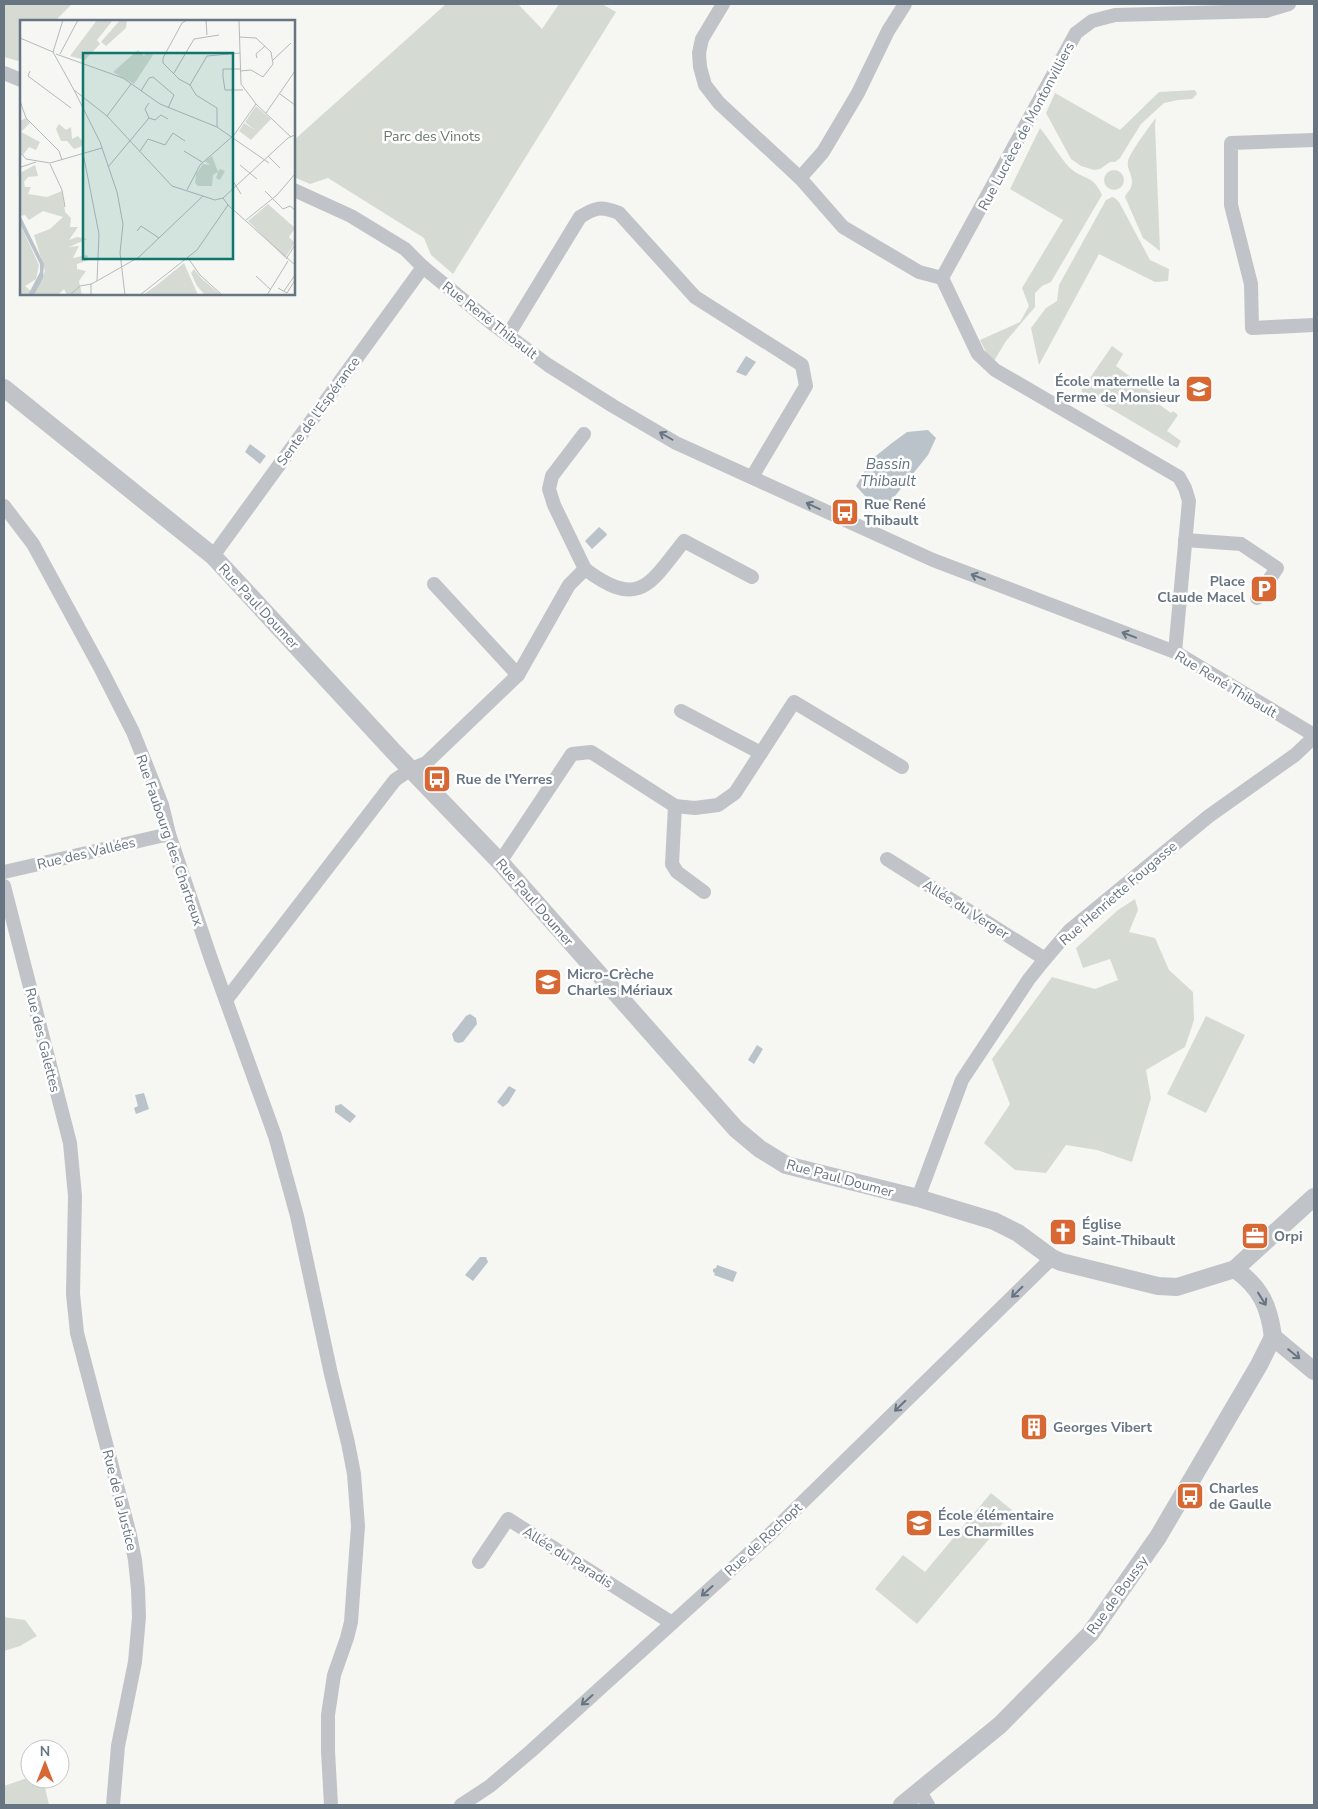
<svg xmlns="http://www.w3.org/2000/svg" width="1318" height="1809" font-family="'Nunito Sans',sans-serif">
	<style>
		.green { fill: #d5dbd3 }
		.water { fill: #bac3c9 }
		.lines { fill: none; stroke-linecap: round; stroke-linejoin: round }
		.minor { stroke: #c0c3c7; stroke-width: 14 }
		.tertiary { stroke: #c0c3c7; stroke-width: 18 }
		.oneway { stroke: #677482 }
		.labels { text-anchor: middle; stroke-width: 5; stroke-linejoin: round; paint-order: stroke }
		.street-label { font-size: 14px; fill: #677482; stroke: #fff }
		.park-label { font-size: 14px; fill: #687a66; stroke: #fff }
		.poi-label { font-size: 14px; font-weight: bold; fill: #677482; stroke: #fff; text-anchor: start }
		.water-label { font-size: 15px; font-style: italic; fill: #63757f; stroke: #fff }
		.inset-road { fill: none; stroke: #b4babf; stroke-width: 1 }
		.view { fill: #0f766e; fill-opacity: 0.15; stroke: #0f766e; stroke-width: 2.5 }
		.inset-edge { fill: none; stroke: #677482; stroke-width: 2.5 }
	</style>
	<rect width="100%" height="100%" fill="#f6f6f3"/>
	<!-- green -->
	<g class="green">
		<polygon points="4,4 72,4 55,21 21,21 21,57 18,61 4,57"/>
		<polygon points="446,4 518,4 542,29 559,4 602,4 616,12 453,274 431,255 424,238 328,178 310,184 294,177 294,140"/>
		<polygon points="1195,90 1197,94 1192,99 1178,100 1164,103 1141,124 1120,158 1115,162 1110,162 1100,169 1094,170 1081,166 1071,159 1046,113 1055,93 1120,130 1159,92"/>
		<path d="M1156 118 1155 125 1160 251 1143 238 1125 197C1126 193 1130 191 1131 187 1135 177 1126 170 1128 161 1129 154 1151 124 1156 118Z"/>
		<path d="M1040 128C1050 140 1059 156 1069 167 1082 180 1093 174 1102 195L1051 282 1042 286 1035 293V307L1006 341 994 361 987 354 980 340 1020 322 1029 306 1022 288 1063 220 1010 189Z"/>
		<circle cx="1114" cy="180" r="10"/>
		<polygon points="1112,197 1115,198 1119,202 1150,260 1169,269 1168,281 1155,282 1099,254 1039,365 1031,328 1046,308 1057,301 1059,285 1106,200"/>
		<polygon points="1112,346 1123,354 1116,366 1152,393 1156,387 1160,389 1153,400 1171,413 1173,411 1178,415 1167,431 1181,441 1177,448 1081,391"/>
		<polygon points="1135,899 1138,910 1129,932 1155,938 1169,970 1193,992 1194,1020 1185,1047 1146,1070 1151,1098 1132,1162 1097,1150 1066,1145 1046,1173 1015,1170 984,1143 1010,1104 992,1059 1052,977 1095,989 1118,980 1110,959 1083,968 1076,948 1118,910"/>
		<polygon points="1206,1016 1245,1035 1206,1113 1167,1094"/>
		<polygon points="991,1493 1013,1511 917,1624 875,1589 903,1555 925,1572"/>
		<polygon points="4,1617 25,1620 37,1636 20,1646 4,1651"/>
		<polygon points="30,1777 30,1779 43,1779 49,1805 4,1805 4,1786"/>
	</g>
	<!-- water -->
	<g class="water">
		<polygon points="746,356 756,362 746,376 736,372"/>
		<polygon points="928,430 936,438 928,455 891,501 880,503 866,497 856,486 872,459 892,443 907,432"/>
		<polygon points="250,444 266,456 260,464 245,452"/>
		<polygon points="599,527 606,533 607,535 592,549 585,541"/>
		<polygon points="470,1014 476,1018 477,1024 463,1042 458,1043 454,1041 452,1034 466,1016"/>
		<polygon points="757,1045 763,1049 754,1064 748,1060"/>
		<polygon points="509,1086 516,1090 508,1103 503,1107 497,1102"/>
		<polygon points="144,1093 149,1109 136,1114 134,1108 138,1106 135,1095"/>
		<polygon points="341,1104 356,1116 350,1123 335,1112 335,1106"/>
		<polygon points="480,1257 486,1257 488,1262 473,1281 465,1275"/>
		<polygon points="717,1265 737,1272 733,1282 714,1275 715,1273 713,1272 713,1269 716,1268"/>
	</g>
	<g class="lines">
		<!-- minor -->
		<g class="minor">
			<polyline points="723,4 702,39 699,53 700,67 705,85 719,103 800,178 843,227 919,272 942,278 978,354 995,370 1179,477 1185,488 1189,501 1175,652"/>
			<polyline points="4,73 21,80"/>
			<polyline points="1314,140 1231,143 1231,205 1251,284 1252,328 1314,325"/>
			<polyline points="800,178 823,152 858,93 888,31 905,4"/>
			<polyline points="294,190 351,216 405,249 423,267 494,325 548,365 613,406 676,443 933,560 1175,652 1314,735"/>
			<polyline points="942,278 1076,33 1092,21 1115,15 1266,11 1289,4"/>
			<path d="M508 335 580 217C596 207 601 206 619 213L695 297 802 365 806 386 752 477"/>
			<polyline points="584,434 552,476 549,489 554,505 585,569"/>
			<polyline points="4,506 33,544 102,671 133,732 153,782 162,805 169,834 211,959 275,1136 297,1216 331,1374 348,1443 354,1474 358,1526 351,1622 347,1638 334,1675 328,1715 328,1751 331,1805"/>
			<polyline points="1185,540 1241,544 1277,568 1257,598"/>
			<polyline points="213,556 423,267"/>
			<polyline points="434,584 518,675"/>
			<polyline points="681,711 761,753"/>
			<polyline points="675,806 672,864 677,872 704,892"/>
			<polyline points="887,859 1045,959"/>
			<polyline points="500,862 572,754 591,752 675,806 695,808 718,805 735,793 794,702 902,767"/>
			<polyline points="4,872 169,834"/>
			<polyline points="4,886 70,1143 75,1196 73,1294 77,1333 130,1535 135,1560 138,1589 139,1617 135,1662 118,1746 113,1805"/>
			<path d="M226 1000 395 780 411 769 426 763 518 675 569 585 585 569C639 610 650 584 684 541L752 577"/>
			<polyline points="918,1198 962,1080 1029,979 1045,959 1069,931 1209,816 1295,755 1314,737"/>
			<polyline points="479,1562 508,1519 672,1623"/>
			<polyline points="919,1790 928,1805"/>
			<polyline points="461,1805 490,1786 531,1751 766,1538 1052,1258"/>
		</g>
		<!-- tertiary -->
		<g class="tertiary">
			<polyline points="4,388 213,556 395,753 500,862 736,1129 760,1149 786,1165 918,1198 994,1221 1018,1233 1052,1258 1061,1262 1158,1286 1177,1287 1235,1269 1314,1197"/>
			<path d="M1235 1269C1261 1288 1269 1306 1273 1337"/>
			<polyline points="1273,1337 1314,1371"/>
			<polyline points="902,1805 1000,1725 1090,1634 1158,1537 1259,1365 1273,1337"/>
		</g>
	</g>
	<!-- one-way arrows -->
	<defs><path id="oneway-shaft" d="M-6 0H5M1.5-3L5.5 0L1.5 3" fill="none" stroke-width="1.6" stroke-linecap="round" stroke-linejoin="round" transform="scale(1.25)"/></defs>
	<g class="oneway">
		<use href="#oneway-shaft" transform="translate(666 436) rotate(-150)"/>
		<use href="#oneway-shaft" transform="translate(813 506) rotate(-155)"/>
		<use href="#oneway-shaft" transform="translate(978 577) rotate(-159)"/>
		<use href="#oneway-shaft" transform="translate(1129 635) rotate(-159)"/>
		<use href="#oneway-shaft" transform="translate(1017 1292) rotate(136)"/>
		<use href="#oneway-shaft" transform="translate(1262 1299) rotate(58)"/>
		<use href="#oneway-shaft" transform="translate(1294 1354) rotate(39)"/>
		<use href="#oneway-shaft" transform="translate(900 1406) rotate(136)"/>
		<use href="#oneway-shaft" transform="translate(707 1591) rotate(138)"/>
		<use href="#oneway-shaft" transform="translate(587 1700) rotate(138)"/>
	</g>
	<!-- icons -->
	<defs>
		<g id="school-square" transform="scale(1.4375)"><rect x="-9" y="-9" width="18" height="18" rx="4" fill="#d76833" stroke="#fff"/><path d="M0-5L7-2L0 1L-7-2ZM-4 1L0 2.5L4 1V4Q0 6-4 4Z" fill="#fff"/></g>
		<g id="bus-square" transform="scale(1.4375)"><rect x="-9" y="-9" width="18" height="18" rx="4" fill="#d76833" stroke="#fff"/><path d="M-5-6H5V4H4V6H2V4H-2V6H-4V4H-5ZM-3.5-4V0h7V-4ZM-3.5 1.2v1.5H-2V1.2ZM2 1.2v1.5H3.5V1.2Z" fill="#fff"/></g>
		<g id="parking-square" transform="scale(1.4375)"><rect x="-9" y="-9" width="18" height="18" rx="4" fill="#d76833" stroke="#fff"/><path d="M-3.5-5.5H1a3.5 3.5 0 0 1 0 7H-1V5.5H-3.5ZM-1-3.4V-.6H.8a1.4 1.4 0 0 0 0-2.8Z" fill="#fff"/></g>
		<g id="church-square" transform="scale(1.4375)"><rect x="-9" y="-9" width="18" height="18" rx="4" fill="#d76833" stroke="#fff"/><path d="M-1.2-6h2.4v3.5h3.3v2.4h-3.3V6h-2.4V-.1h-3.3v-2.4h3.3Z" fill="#fff"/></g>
		<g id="office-square" transform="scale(1.4375)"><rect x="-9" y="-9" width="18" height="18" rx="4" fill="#d76833" stroke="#fff"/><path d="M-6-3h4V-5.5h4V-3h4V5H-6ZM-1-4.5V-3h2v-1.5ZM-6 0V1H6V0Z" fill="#fff"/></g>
		<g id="building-square" transform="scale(1.4375)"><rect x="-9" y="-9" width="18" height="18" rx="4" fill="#d76833" stroke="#fff"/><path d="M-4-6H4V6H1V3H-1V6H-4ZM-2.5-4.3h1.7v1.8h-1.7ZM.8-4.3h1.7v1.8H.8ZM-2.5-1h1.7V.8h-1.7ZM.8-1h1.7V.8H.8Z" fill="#fff"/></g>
	</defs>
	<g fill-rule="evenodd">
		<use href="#school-square" x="1199" y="389"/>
		<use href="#bus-square" x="845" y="512"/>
		<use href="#parking-square" x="1264" y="589"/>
		<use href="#bus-square" x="437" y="779"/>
		<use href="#school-square" x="548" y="982"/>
		<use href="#church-square" x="1063" y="1232"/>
		<use href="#office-square" x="1255" y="1236"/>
		<use href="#building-square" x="1034" y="1427"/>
		<use href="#bus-square" x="1190" y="1496"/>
		<use href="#school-square" x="919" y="1523"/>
	</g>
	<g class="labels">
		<!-- street labels -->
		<g class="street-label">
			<text transform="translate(1026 126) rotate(-62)" y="5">Rue Lucrèce de Montonvilliers</text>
			<text transform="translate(490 320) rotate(38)" y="5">Rue René Thibault</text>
			<text transform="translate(318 411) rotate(-54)" y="5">Sente de l'Espérance</text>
			<text transform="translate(259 606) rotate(47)" y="5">Rue Paul Doumer</text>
			<text transform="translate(1226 684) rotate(31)" y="5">Rue René Thibault</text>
			<text transform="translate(170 840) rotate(71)" y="5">Rue Faubourg des Chartreux</text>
			<text transform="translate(86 853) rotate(-13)" y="5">Rue des Vallées</text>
			<text transform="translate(1118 893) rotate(-41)" y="5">Rue Henriette Fougasse</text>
			<text transform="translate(535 902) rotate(49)" y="5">Rue Paul Doumer</text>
			<text transform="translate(966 909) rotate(32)" y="5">Allée du Verger</text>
			<text transform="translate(43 1040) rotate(76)" y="5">Rue des Galettes</text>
			<text transform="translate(840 1178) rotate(15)" y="5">Rue Paul Doumer</text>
			<text transform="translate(120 1500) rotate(76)" y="5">Rue de la Justice</text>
			<text transform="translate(763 1539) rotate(-43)" y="5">Rue de Rochopt</text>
			<text transform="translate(568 1557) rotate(32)" y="5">Allée du Paradis</text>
			<text transform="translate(1117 1595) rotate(-54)" y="5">Rue de Boussy</text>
		</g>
		<!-- park labels -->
		<g class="park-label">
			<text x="432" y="141">Parc des Vinots</text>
		</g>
		<!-- poi labels -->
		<g class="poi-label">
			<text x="1180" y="386" text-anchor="end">École maternelle la<tspan x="1180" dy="16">Ferme de Monsieur</tspan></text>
			<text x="864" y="509">Rue René<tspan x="864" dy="16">Thibault</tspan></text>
			<text x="1245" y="586" text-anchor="end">Place<tspan x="1245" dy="16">Claude Macel</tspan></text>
			<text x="456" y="784">Rue de l'Yerres</text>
			<text x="567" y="979">Micro-Crèche<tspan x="567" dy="16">Charles Mériaux</tspan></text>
			<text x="1082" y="1229">Église<tspan x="1082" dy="16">Saint-Thibault</tspan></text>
			<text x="1274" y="1241">Orpi</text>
			<text x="1053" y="1432">Georges Vibert</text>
			<text x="1209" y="1493">Charles<tspan x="1209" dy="16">de Gaulle</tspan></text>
			<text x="938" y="1520">École élémentaire<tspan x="938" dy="16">Les Charmilles</tspan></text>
		</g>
		<!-- water labels -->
		<g class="water-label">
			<text x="888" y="469">Bassin<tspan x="888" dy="17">Thibault</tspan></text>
		</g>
	</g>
	<!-- overview -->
	<g transform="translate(20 20)">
		<rect width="275" height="275" fill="#f6f6f3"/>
		<path d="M77 0H93L77 20 80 24 65 40 50 36ZM100 0H107L106 8 86 26 81 22ZM118 30 124 36 127 32 133 35 114 64 93 52ZM236 86 251 99 231 120 219 111 224 103 235 110 225 102ZM6 98 10 103 1 112 20 122 16 130 9 127 3 135 0 130V101ZM39 104 46 110 51 107 52 119 58 116 64 123 60 127 54 129 47 121H41L36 109ZM192 136 198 152 200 149 205 151 200 160 196 158 198 152 193 155 192 166H178L175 163 176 154 183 144 190 145 185 141ZM15 145 18 156 8 157 4 162 5 167H11L8 174 27 177 42 171 45 192 51 198 50 207H58L49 220 57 217 67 219 49 227 59 226 53 238 67 235 69 240 57 244V249L66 251 59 261 62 275H47L44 269 38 275H14L25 251 14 215 30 209 43 197 23 191 9 200 5 195 0 196V153ZM248 184 275 208 269 217 275 223 265 238 228 201ZM0 204 19 245 16 259 5 266 12 272 10 275H0ZM164 243 178 275H123L137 265ZM174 249 181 258 201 275H185L177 266 171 253Z" fill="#d5dbd3"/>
		<path d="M0 195 24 244 23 258 14 275H8L20 252V244L0 204Z" fill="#bac3c9"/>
		<path class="inset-road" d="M167 0 162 3 143 38V43L159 59 170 65 176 75 197 88V107M186 0 187 15M219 17 236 18 251 32 253 44 243 57 231 50 220 51M0 18 33 32 54 70 87 96 152 166 195 180 203 178 268 118 275 115M33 32 43 0M36 34 103 58 140 84 197 107 249 143M40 34 58 0M237 38 236 34 245 26M253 40 271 23M220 49H203V57L205 70H223M10 51 8 56 51 88M154 53 174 19 199 15M170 65 187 36 220 33M54 70 80 122 97 172 103 204 100 233 105 275M121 71 129 58 133 57 154 75 148 88M260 74 275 85M0 81 6 98 39 131 42 140M129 83 125 89 129 98M236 84 271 117M246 93 275 51M87 96 111 64M120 131 128 119 145 125 153 113 165 121M164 131 182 142M0 132 6 139 30 143 82 128M63 133 79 214 77 261 71 264V275M248 136 260 148M30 144 42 170 45 187M220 145 237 159M1 147 16 142M88 147 129 98 135 100 141 95 148 99M213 161 221 174M167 170 180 145 214 115 236 84 221 64 219 0M245 171 263 189 270 186 275 190M203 178 208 185 275 245M226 200 257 175 275 154M117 211 121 206 139 218M168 238 180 255 202 275M266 239 275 225M236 256 251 270M77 261 119 237 183 176M258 268 267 273 275 260M264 271 275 255M50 275 60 266 71 264M120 275 177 230 208 185M247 275 268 241"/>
		<path class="view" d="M63 33H213V239H63Z"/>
		<rect width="275" height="275" class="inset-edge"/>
	</g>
	<!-- border -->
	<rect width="1318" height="1809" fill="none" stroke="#677482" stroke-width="10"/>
	<!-- north arrow -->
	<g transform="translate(45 1764)"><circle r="24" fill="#ffffff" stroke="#c2c7cd"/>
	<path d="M0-4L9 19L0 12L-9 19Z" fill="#d76833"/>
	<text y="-8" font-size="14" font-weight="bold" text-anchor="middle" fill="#677482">N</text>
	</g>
</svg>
